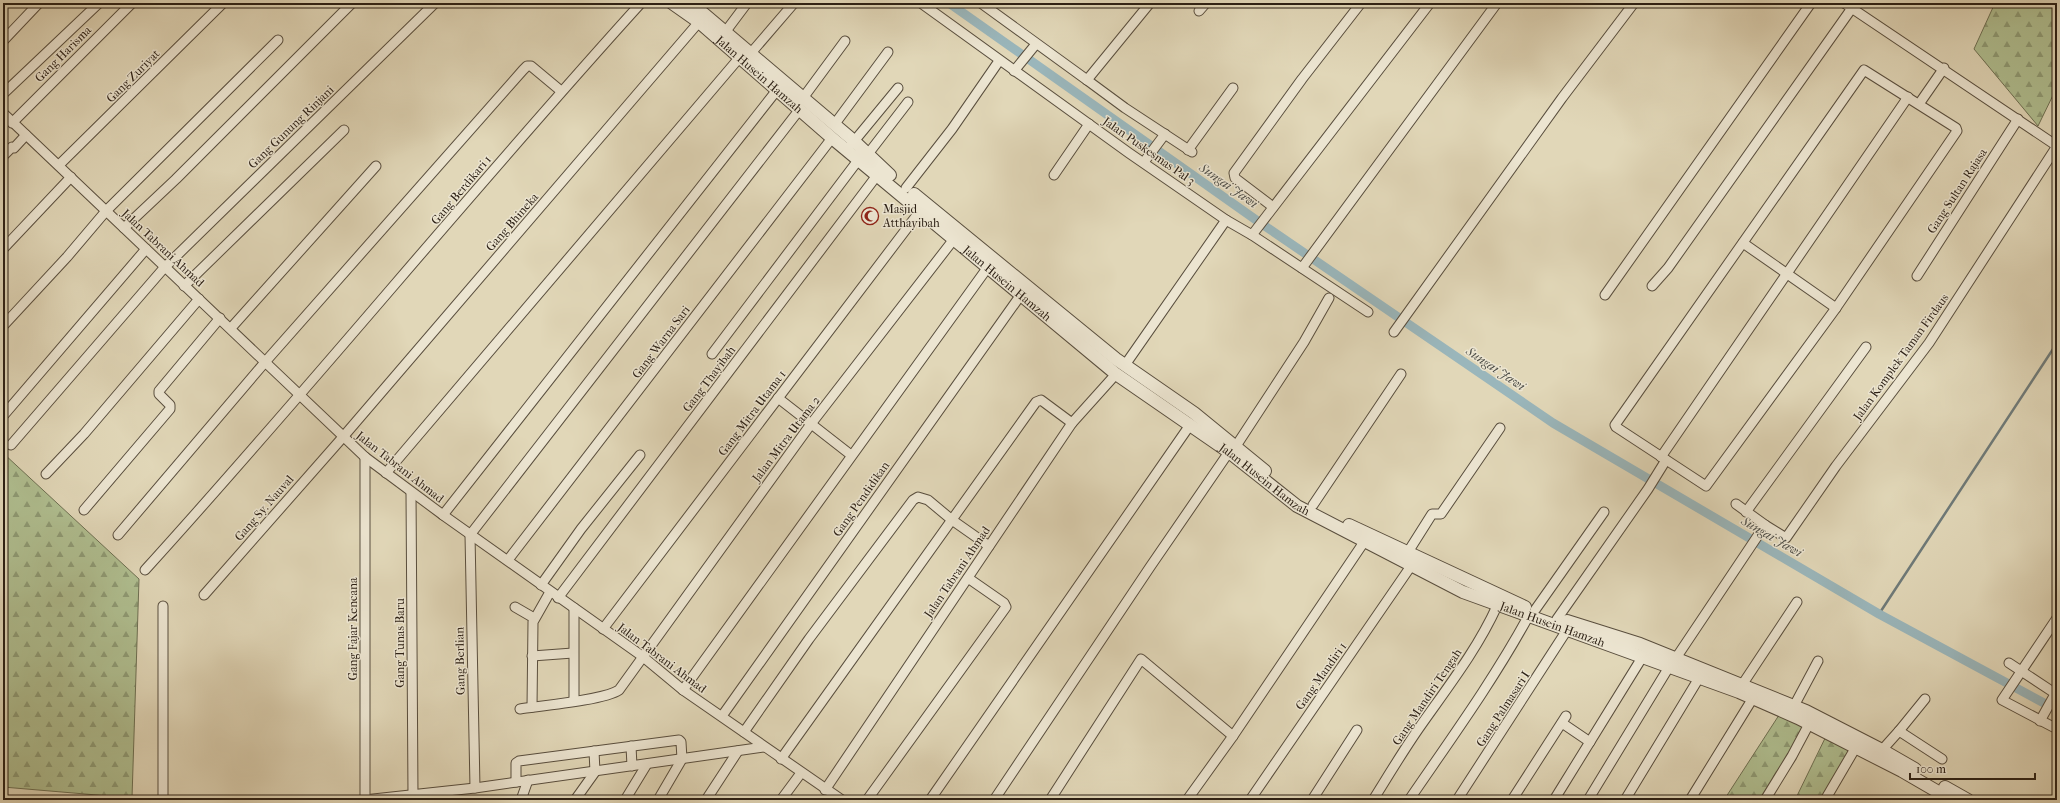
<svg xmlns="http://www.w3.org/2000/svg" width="2060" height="803" font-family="'IM FELL French Canon',serif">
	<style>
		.forest { fill: url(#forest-firs); stroke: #6e7053 }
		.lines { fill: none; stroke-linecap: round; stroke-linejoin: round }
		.stream { stroke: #6e7a79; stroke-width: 2.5 }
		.canal { stroke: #9ab6bb; stroke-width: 9 }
		.minor-casing { stroke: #594e3e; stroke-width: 11 }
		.tertiary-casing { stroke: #594e3e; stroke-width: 14 }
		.minor { stroke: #ece5d1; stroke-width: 9 }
		.tertiary { stroke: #ece5d1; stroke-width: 12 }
		.labels { text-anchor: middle; stroke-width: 3; stroke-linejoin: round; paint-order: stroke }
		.street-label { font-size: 12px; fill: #2c2015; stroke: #ece5d1 }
		.poi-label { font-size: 12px; fill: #2c2015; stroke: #ece5d1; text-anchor: start }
		.water-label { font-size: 13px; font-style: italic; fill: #4d4d47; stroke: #ece5d1 }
	</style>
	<defs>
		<pattern id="forest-firs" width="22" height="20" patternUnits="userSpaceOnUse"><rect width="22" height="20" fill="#b0bf91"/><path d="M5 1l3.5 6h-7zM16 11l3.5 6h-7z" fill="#8f9b75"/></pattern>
	</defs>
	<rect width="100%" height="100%" fill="#e1d7b8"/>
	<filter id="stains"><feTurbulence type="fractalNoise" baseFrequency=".005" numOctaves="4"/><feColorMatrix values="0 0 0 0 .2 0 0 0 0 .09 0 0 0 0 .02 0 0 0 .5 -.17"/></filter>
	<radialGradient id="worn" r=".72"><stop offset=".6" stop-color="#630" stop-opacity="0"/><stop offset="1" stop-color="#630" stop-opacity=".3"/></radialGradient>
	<!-- forest -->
	<g class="forest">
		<polygon points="1995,3 2057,3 2057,87 2038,126 1974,49"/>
		<polygon points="3,453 139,579 132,798 3,787"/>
		<polygon points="1781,712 1810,725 1761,800 1724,800"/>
		<polygon points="1831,726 1859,740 1823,800 1795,800"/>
	</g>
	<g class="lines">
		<!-- stream -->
		<polyline class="stream" points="1879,614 2057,343"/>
		<!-- canal -->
		<polyline class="canal" points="949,3 1259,222 1553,423 1879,614 2057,710"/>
		<!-- minor casing -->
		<g class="minor-casing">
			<g id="minor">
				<polyline points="921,3 1129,153 1226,220 1252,235 1368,312"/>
				<polyline points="981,3 1087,80 1150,3"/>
				<polyline points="1844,3 2057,146"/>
				<polyline points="1199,11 1206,3"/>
				<polyline points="726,31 747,3"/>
				<polyline points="3,41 39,3"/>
				<polyline points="751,53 794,3"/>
				<polygon points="1864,70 1956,128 1957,131 1836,308 1706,486 1616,427 1615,425"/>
				<polyline points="1014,71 1036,44"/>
				<polyline points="1087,80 1125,108 1192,152"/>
				<polyline points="3,94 99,3"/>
				<polyline points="803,98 845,41"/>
				<polyline points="1919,104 1944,68"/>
				<polyline points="3,113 365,457 443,515 642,656 683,690 842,800"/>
				<polyline points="12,123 132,3"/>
				<polyline points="834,125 888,52"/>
				<polyline points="851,145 898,88"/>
				<polyline points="1188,150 1233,88"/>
				<polyline points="3,154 4,155 12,147 14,148 26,135"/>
				<polyline points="868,154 908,102"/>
				<polyline points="1144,162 1165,134"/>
				<polyline points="59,165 223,3"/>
				<polyline points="1054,175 1089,124"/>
				<polyline points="906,188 952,129 999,61"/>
				<polyline points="1273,207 1235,178 1234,173 1302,79 1361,3"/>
				<polyline points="124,228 176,179 352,3"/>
				<polyline points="1252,235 1430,3"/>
				<polyline points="1743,243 1836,308"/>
				<polyline points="3,249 71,177"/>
				<polyline points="1302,268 1497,3"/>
				<polyline points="1917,276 2018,119"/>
				<polyline points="184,286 344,130"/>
				<polyline points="1652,286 1668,268 1852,8"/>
				<polyline points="1605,295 1811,3"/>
				<polyline points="3,326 67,257 106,211 278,40"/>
				<polyline points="231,328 376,166"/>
				<polyline points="1394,332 1562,98 1634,3"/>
				<polyline points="712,354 859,159"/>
				<polyline points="1125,365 1226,220"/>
				<polyline points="778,398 851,455"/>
				<polyline points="3,416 146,249"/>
				<polyline points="11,445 164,268 435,3"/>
				<polyline points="1236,446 1304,342 1329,298"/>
				<polyline points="1661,457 1908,97"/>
				<polyline points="386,473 740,57"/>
				<polyline points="46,474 84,434 199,299"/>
				<polyline points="411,492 413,795"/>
				<polyline points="1313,505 1401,374"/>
				<polyline points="84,510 170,409 170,405 159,394 159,391 220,318"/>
				<polyline points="1746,512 1866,347"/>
				<polyline points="443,515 777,90"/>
				<polyline points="1765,525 1786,538 1836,466 1929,343 2057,146"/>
				<polyline points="118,535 266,361 523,70 527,66 531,66 561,91"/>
				<polyline points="1408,552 1432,514 1441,514 1500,428"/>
				<polyline points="508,560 832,138"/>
				<path d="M145 570C314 384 472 189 641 3"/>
				<polyline points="541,585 581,529 640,455"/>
				<polyline points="204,595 343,437 699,22"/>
				<polyline points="558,598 878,174"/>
				<polyline points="163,606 163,800"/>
				<polyline points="515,607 534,618"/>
				<polyline points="574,608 574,701"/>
				<polyline points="1535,610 1604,512"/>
				<polyline points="2057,618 2002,700 2057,729"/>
				<polyline points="1557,619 1648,489 1666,460"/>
				<polyline points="603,629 920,211"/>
				<polyline points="532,656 573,653"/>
				<polyline points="1676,658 1765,525 1736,504"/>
				<polyline points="2009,663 2053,692 2054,696 2040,721"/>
				<polyline points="1742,685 1797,602"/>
				<polyline points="683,690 988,267"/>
				<polyline points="1794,706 1818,661"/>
				<polyline points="532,707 533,622 550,592"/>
				<path d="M520 709C540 706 605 700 619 690L811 424 954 239"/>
				<polyline points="722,716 1020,296"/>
				<polyline points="1562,723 1590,742"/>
				<polyline points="1899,731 1925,699"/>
				<polyline points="744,732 809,639 913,500 918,497 928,500 952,520 989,546"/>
				<polyline points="631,746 632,766"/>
				<polyline points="1882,750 1899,731 1942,759"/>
				<polyline points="781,759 1036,402 1041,400 1072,423"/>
				<polyline points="516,782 516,763 519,761 679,740 681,742 682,759 658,800"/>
				<polyline points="475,788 470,535 800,109"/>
				<polyline points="825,790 1072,423 1116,374"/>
				<polyline points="364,800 475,788 764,747"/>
				<polyline points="365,800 365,457"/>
				<polyline points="521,800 528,780"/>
				<polyline points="575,800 595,772 594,751"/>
				<polyline points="625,800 647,764"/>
				<polyline points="706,800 738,751"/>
				<polyline points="781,800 801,773"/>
				<polyline points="867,800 1006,607 1004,603 968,578"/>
				<polyline points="930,800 1190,425"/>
				<polyline points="994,800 1150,567 1229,452"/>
				<polyline points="1050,800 1141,659 1233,736"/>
				<polyline points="1187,800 1233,736 1364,542"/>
				<polyline points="1250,800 1411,566"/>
				<polyline points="1312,800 1357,730"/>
				<path d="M1373 800C1388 776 1403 751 1419 728 1447 688 1477 650 1497 606"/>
				<path d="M1409 800C1450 740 1493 681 1528 617"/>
				<polyline points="1457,800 1567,630"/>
				<polyline points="1512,800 1566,716"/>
				<polyline points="1554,800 1643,656"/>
				<polyline points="1588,800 1669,667"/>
				<polyline points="1625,800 1699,678"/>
				<polyline points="1690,800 1753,698"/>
				<polyline points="1765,800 1792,756 1809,724"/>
				<polyline points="1825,800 1856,747"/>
			</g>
		</g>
		<!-- tertiary casing -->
		<g class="tertiary-casing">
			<g id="tertiary">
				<path id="s1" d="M672 3 699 22 832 138 1116 374 1229 452 1297 506 1463 592 1739 692 1798 718 1902 771 1952 800"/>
				<polyline points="691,3 854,141 890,175"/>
				<polyline points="914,194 1116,359 1194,413 1265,471"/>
				<polyline points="1349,525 1525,607"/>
				<polyline points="1567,621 1640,644 1806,711 1882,750 1915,769"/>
				<polyline points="1945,787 1968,800"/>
			</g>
		</g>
		<!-- minor -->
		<use href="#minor" class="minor"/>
		<!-- tertiary -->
		<use href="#tertiary" class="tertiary"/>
	</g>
	<!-- icons -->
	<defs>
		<g id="mosque-ring" transform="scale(0.9)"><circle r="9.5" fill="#ece5d1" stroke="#8f2418" stroke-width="1.5"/><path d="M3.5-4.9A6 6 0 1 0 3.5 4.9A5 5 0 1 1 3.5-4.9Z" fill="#8f2418"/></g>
	</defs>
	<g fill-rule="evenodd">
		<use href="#mosque-ring" x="870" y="216"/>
	</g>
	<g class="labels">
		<!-- street labels -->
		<g class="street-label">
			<text transform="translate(63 54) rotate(-45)" y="4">Gang Harisma</text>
			<text dy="4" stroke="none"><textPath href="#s1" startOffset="113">Jalan Husein Hamzah</textPath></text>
			<text transform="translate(133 76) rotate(-45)" y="4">Gang Zuriyat</text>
			<text transform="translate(291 127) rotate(-44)" y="4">Gang Gunung Rinjani</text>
			<text transform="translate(1149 151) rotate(35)" y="4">Jalan Puskesmas Pal 3</text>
			<text transform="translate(461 190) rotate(-50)" y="4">Gang Berdikari 1</text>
			<text transform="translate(1957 191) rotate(-57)" y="4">Gang Sultan Rajasa</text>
			<text transform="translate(512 222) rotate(-49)" y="4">Gang Bhineka</text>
			<text transform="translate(163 248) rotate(43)" y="4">Jalan Tabrani Ahmad</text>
			<text dy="4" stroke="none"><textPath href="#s1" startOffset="437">Jalan Husein Hamzah</textPath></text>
			<text transform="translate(661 342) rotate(-53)" y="4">Gang Warna Sari</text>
			<text transform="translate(1901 357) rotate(-54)" y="4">Jalan Komplek Taman Firdaus</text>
			<text transform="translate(709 379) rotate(-53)" y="4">Gang Thayibah</text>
			<text transform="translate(752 413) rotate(-53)" y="4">Gang Mitra Utama 1</text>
			<text transform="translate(786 439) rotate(-53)" y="4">Jalan Mitra Utama 2</text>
			<text transform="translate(400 467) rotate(38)" y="4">Jalan Tabrani Ahmad</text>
			<text dy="4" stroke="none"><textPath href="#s1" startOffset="761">Jalan Husein Hamzah</textPath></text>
			<text transform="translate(861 499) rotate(-55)" y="4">Gang Pendidikan</text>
			<text transform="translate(264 508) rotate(-49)" y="4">Gang Sy. Nauval</text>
			<text transform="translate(957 572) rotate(-56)" y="4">Jalan Tabrani Ahmad</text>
			<text dy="4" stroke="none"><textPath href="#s1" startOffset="1085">Jalan Husein Hamzah</textPath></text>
			<text transform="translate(353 629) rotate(-90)" y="4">Gang Fajar Kencana</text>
			<text transform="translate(400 643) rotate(-90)" y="4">Gang Tunas Baru</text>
			<text transform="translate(662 658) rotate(37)" y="4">Jalan Tabrani Ahmad</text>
			<text transform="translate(460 661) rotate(-91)" y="4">Gang Berlian</text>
			<text transform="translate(1321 676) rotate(-55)" y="4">Gang Mandiri 1</text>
			<text transform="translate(1427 697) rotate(-56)" y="4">Gang Mandiri Tengah</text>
			<text transform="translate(1503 709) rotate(-57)" y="4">Gang Palmasari I</text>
		</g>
		<!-- poi labels -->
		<g class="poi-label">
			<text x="883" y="213">Masjid<tspan x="883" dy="14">Atthayibah</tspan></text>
		</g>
		<!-- water labels -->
		<g class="water-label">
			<text transform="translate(1229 185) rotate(35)" y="5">Sungai Jawi</text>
			<text transform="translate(1496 368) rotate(34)" y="5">Sungai Jawi</text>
			<text transform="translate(1772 536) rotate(30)" y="5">Sungai Jawi</text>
		</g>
	</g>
	<!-- margin -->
	<rect width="2060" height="803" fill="none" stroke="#e1d7b8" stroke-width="16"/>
	<rect x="4" y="4" width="2052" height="795" fill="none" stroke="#2c2015" stroke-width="2"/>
	<rect x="8" y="8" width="2044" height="787" fill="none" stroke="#2c2015"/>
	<!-- scale -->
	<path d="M1910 773v6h125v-6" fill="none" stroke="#2c2015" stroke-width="2"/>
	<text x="1916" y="773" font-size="12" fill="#2c2015" stroke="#ece5d1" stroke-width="3" paint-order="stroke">100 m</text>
	<rect width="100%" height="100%" filter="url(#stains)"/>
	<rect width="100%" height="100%" fill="url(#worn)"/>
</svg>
